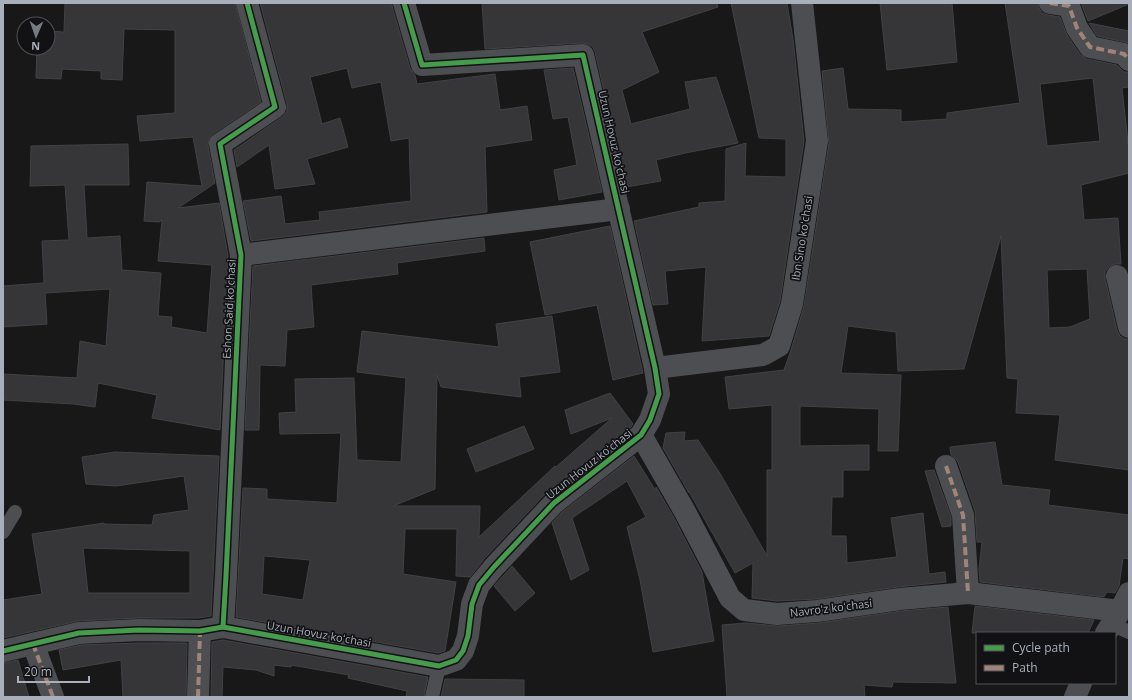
<svg xmlns="http://www.w3.org/2000/svg" width="1132" height="700" font-family="'Open Sans',sans-serif">
	<style>
		.building { fill: #363638; stroke: #414245; fill-rule: evenodd }
		.lines { fill: none; stroke-linecap: round; stroke-linejoin: round }
		.service { stroke: #4c4e52; stroke-width: 14 }
		.minor { stroke: #4c4e52; stroke-width: 22 }
		.quiet { stroke: #a18479; stroke-width: 4; stroke-dasharray: 8 4; stroke-linecap: butt }
		.cycleway-casing { stroke: #121215; stroke-width: 8 }
		.cycleway { stroke: #469c4c; stroke-width: 5 }
		.labels { text-anchor: middle; stroke-width: 3.5; stroke-linejoin: round; paint-order: stroke }
		.street-label { font-size: 11px; fill: #a8afbb; stroke: #121215 }
	</style>
	<rect width="100%" height="100%" fill="#181819"/>
	<!-- building -->
	<g class="building">
		<polygon points="65,3 235,3 261,102 213,134 209,139 208,146 215,183 178,208 219,203 228,256 220,430 152,418 157,395 98,383 95,407 74,404 3,400 3,374 77,378 80,341 106,346 110,289 45,293 47,324 3,327 3,286 44,283 42,241 69,240 65,185 30,186 31,146 128,144 129,185 84,185 87,238 120,236 122,270 161,273 158,316 172,317 171,327 207,333 212,265 158,261 162,220 159,222 144,221 147,182 202,186 193,137 140,141 137,116 175,113 175,30 124,29 122,80 101,79 101,71 62,69 61,79 36,78 37,48 48,48 48,31 64,32"/>
		<polygon points="260,3 392,3 392,6 410,68 415,75 417,84 495,74 500,110 527,106 532,140 485,147 487,212 251,241 243,201 281,196 285,224 320,220 319,212 411,201 409,138 391,141 381,82 352,88 347,68 310,77 322,124 340,118 348,147 307,159 315,184 275,189 269,145 237,167 234,150 282,117 287,111 287,104"/>
		<polygon points="482,3 717,3 718,7 642,32 659,72 622,90 631,124 690,109 685,82 716,77 738,143 685,153 656,160 661,181 626,187 595,52 593,47 588,44 582,43 485,49"/>
		<polygon points="731,3 787,3 793,39 804,141 780,301 769,336 702,341 706,267 665,271 668,304 653,305 634,221 699,207 699,203 725,201 726,149 746,143 745,176 786,177 786,139 759,138"/>
		<polygon points="880,3 952,3 957,62 887,70"/>
		<path d="M1005 3H1038L1039 8 1042 13 1048 15 1060 17 1067 35 1080 54 1087 59 1117 65 1124 72H1129V87L1122 88 1129 152V173L1081 185 1084 220 1118 218 1121 264H1115L1109 267 1105 272V278L1117 330 1120 336 1125 339H1129V470L1055 460 1060 415 1016 413 1018 379 1007 378 1001 236 964 369 898 371 896 332 848 326 841 373 901 375 898 451H878L879 409 800 406V446L869 445V470H843V497H832L831 536H846L847 563 897 557 891 518 923 513 929 574 945 572 946 582 898 587 816 599 777 601 752 598 753 563 735 573 688 490 689 493 663 448 666 433 685 432 684 441 698 440 721 475 767 556V470H772V405L729 409 725 377 784 370 791 350 804 306 829 143 822 71 843 68 848 109 901 110V122L947 119V113L1020 103ZM1093 78 1100 141 1047 146 1040 84ZM1087 269 1090 319 1070 327 1049 328 1047 270Z"/>
		<polygon points="1081,3 1129,3 1129,4 1088,21"/>
		<polygon points="1089,23 1129,31 1129,43 1097,36"/>
		<polygon points="573,68 602,192 559,200 554,170 577,165 568,117 553,119 544,70"/>
		<polygon points="610,226 643,373 613,380 597,305 545,315 530,242"/>
		<polygon points="484,238 485,251 397,263 398,274 311,285 314,327 287,330 285,366 260,365 259,430 245,430 253,266"/>
		<path d="M552 316 560 372 519 377 521 397 441 387 437 375 435 489 393 506H480L479 537 555 466 556 467 612 418 571 434 565 410 610 393 633 424 631 427 545 494 485 558 470 577 456 576 457 529H405L403 574 456 582 445 651 438 653 236 617 243 488 267 489V499L337 503 341 433 280 434 279 413 296 412 295 379 354 378 357 460 401 462 406 378 357 372 362 331 499 347 496 324ZM264 556 310 560 303 600 262 594Z"/>
		<polygon points="524,426 534,449 476,472 467,449"/>
		<polygon points="995,442 1002,485 1050,490 1048,505 1129,515 1129,559 1123,558 1119,586 1115,593 1107,592 1104,597 980,582 979,569 982,542 977,542 975,511 958,462 954,457 951,455 950,447"/>
		<path d="M115 452 219 456 211 616 199 618H138L78 621 3 638V600L42 594 32 534 104 523V524L152 525 154 515 189 510 184 476 116 486 86 484 82 457ZM83 548 190 551V593H88Z"/>
		<polygon points="634,456 656,491 656,487 673,516 702,572 714,641 653,652 640,580 627,527 646,517 627,481 572,518 589,570 571,580 552,523 562,512"/>
		<polygon points="934,470 951,517 951,526 942,527 925,471"/>
		<polygon points="512,566 535,593 515,611 494,586"/>
		<polygon points="975,606 1094,620 1088,633 1049,633 1033,631 1032,633 972,633"/>
		<polygon points="948,607 956,683 893,682 892,687 864,685 865,697 727,697 722,625 746,623 778,626 818,623 901,611"/>
		<polygon points="223,640 428,677 424,697 406,697 407,691 348,678 349,675 291,665 291,667 274,665 274,676 256,670 223,667 222,697 211,697 212,642"/>
		<polygon points="139,643 187,643 186,697 123,697 121,660 63,670 59,650 81,645"/>
		<polygon points="18,660 29,697 3,697 3,663"/>
		<polygon points="445,679 524,680 524,697 441,697"/>
	</g>
	<g class="lines">
		<!-- service -->
		<g class="service">
			<polyline points="3,532 15,512"/>
			<polyline points="1111,624 1129,632"/>
			<polyline points="432,697 439,666"/>
		</g>
		<!-- minor -->
		<g class="minor">
			<polyline points="1050,3 1069,6 1077,28 1090,47 1124,54 1129,60"/>
			<polyline points="241,255 619,209"/>
			<polyline points="1117,276 1129,327"/>
			<polyline points="655,368 763,355 779,346 792,304 817,141 802,3"/>
			<polyline points="641,435 684,510 730,598 744,610 777,614 817,611 900,599 968,593 1120,611"/>
			<polyline points="946,466 963,515 968,593"/>
			<polyline points="223,627 226,576 241,255 220,144 275,107 247,3"/>
			<polyline points="1106,633 1120,611 1129,593"/>
			<polyline points="33,644 53,697"/>
			<polyline points="3,651 79,633 139,630 200,631 223,627 439,666 456,660 463,651 468,636 472,604 479,585 494,567 554,503 641,435 650,420 659,394 655,368 583,55 422,65 404,3"/>
			<polyline points="198,697 200,631"/>
			<polyline points="1075,697 1081,683"/>
		</g>
		<!-- quiet -->
		<g class="quiet">
			<polyline points="1050,3 1069,6 1077,28 1090,47 1124,54 1129,60"/>
			<polyline points="946,466 963,515 968,593"/>
			<polyline points="33,644 53,697"/>
			<polyline points="198,697 200,631"/>
		</g>
		<!-- cycleway casing -->
		<g class="cycleway-casing">
			<g id="cycleway">
				<polyline points="223,627 226,576 241,255 220,144 275,107 247,3"/>
				<polyline points="3,651 79,633 139,630 200,631 223,627 439,666 456,660 463,651 468,636 472,604 479,585 494,567 554,503 641,435 650,420 659,394 655,368 583,55 422,65 404,3"/>
			</g>
		</g>
		<!-- cycleway -->
		<use href="#cycleway" class="cycleway"/>
	</g>
	<g class="labels">
		<!-- street labels -->
		<g class="street-label">
			<text transform="translate(614 142) rotate(77)" y="4">Uzun Hovuz koʻchasi</text>
			<text transform="translate(802 238) rotate(-81)" y="4">Ibn Sino koʻchasi</text>
			<text transform="translate(229 309) rotate(-87)" y="4">Eshon Said koʻchasi</text>
			<text transform="translate(589 464) rotate(-38)" y="4">Uzun Hovuz koʻchasi</text>
			<text transform="translate(831 608) rotate(-7)" y="4">Navroʻz koʻchasi</text>
			<text transform="translate(319 634) rotate(10)" y="4">Uzun Hovuz koʻchasi</text>
		</g>
	</g>
	<!-- border -->
	<rect width="1132" height="700" fill="none" stroke="#a8afbb" stroke-width="8"/>
	<!-- legend -->
	<rect x="976" y="632" width="140" height="52" fill="#121215" stroke="#4e5157"/>
	<rect x="984" y="645" width="20" height="6" fill="#469c4c" stroke="#4e5157"/>
	<text x="1012" y="652" font-size="12" fill="#a8afbb">Cycle path</text>
	<rect x="984" y="665" width="20" height="6" fill="#a18479" stroke="#4e5157"/>
	<text x="1012" y="672" font-size="12" fill="#a8afbb">Path</text>
	<!-- north arrow -->
	<g transform="translate(36 36) rotate(182)"><circle r="19" fill="#121215" stroke="#4e5157"/>
	<path d="M0-3L7 15L0 10L-7 15Z" fill="#767a82"/>
	<text y="-6" font-size="11" font-weight="bold" text-anchor="middle" fill="#a8afbb">N</text>
	</g>
	<!-- scale -->
	<path d="M18 676v6h71v-6" fill="none" stroke="#a8afbb" stroke-width="2"/>
	<text x="24" y="676" font-size="12" fill="#a8afbb" stroke="#121215" stroke-width="3" paint-order="stroke">20 m</text>
</svg>
